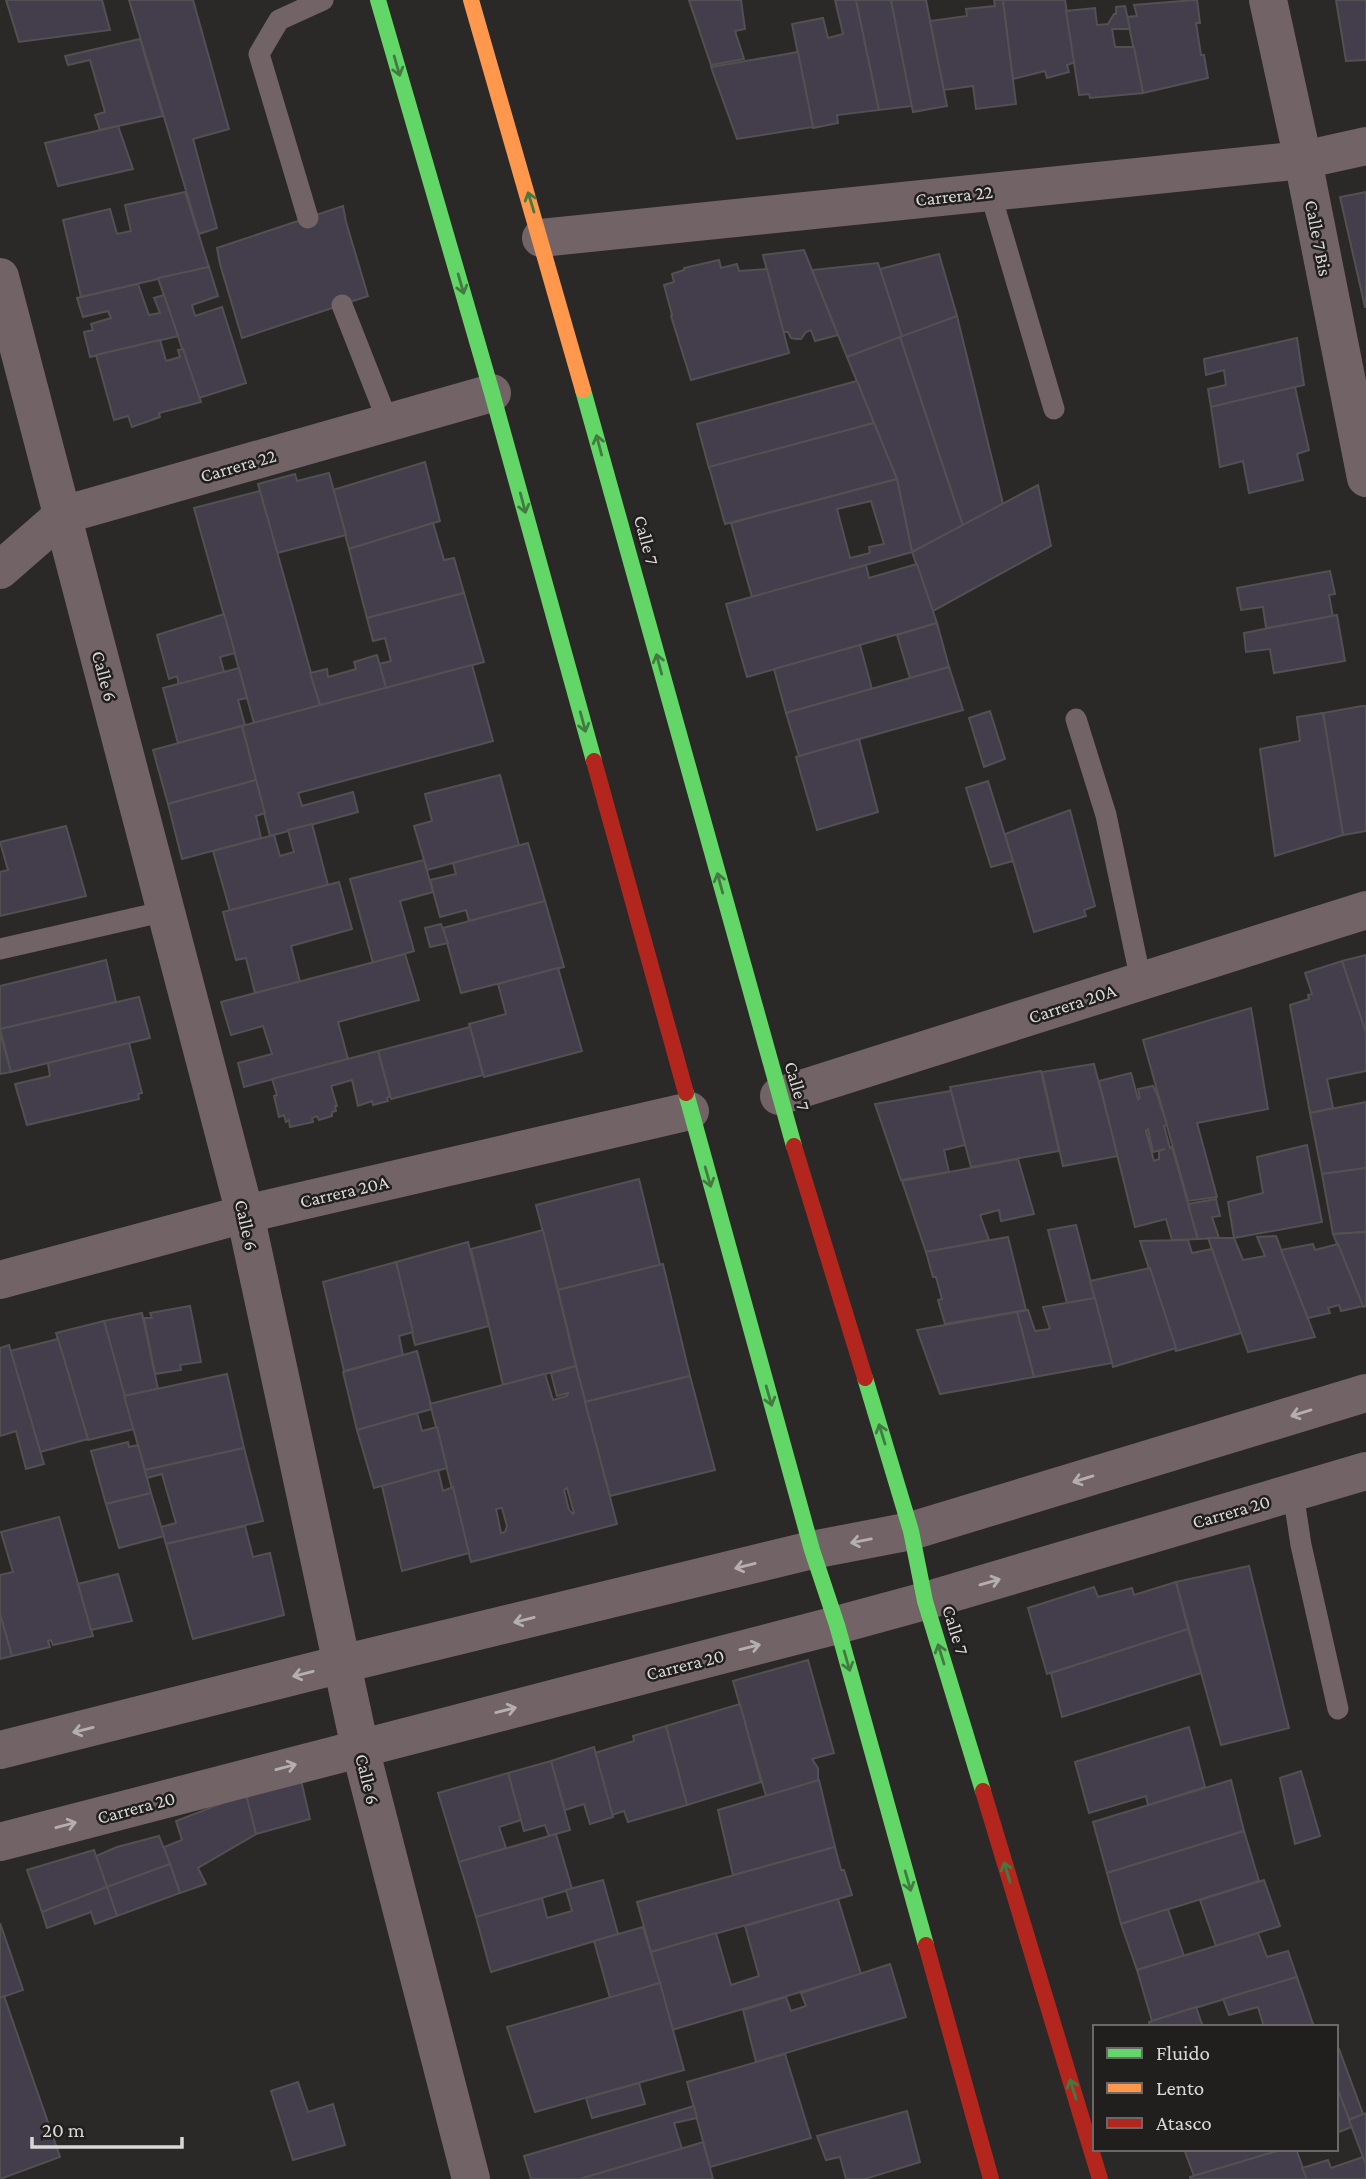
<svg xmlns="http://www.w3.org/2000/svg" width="1366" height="2179" font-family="'Crimson Pro',serif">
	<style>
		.building { fill: #443d4b; stroke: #525151; stroke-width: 2; fill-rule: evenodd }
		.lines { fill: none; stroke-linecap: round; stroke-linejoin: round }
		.lane { stroke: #726466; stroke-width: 21 }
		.street { stroke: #726466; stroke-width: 38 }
		.fast { stroke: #63d668; stroke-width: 16 }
		.slow { stroke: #ff974d; stroke-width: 16 }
		.jam { stroke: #b3261e; stroke-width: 16 }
		.oneway { stroke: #427a42 }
		.oneway2 { stroke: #b5afaf }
		.labels { text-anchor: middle; stroke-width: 5; stroke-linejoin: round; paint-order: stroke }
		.street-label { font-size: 19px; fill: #d9d8d6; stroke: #211f1d }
	</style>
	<rect width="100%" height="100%" fill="#2a2927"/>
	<!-- building -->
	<g class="building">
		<polygon points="6,0 102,0 110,30 19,42"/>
		<polygon points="129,0 193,0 229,129 193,139 217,228 199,234"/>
		<polygon points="689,0 741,0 745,29 735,31 744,59 711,65"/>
		<polygon points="835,0 856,0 879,110 837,115 838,123 813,128 792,24 823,18 828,38 843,34"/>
		<polygon points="856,0 891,0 913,106 879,110"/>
		<polygon points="891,0 926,0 947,106 913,112"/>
		<polygon points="994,0 1003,0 1016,104 976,109 973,86 944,90 930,21 967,16 966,9 995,6"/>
		<polygon points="1003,0 1065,0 1075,62 1067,65 1069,72 1047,78 1045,71 1013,79"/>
		<polygon points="1194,0 1197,0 1200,23 1196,23 1201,55 1204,55 1208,78 1143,93 1127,17 1137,16 1134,5"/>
		<polygon points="1336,0 1366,0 1366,60 1346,61"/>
		<polygon points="1125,6 1130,29 1112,29 1115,47 1134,47 1143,93 1090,98 1089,94 1079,95 1066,11 1095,8 1097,25 1108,24 1114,14 1116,14 1116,7"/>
		<polygon points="140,39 163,116 100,130 95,115 105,112 90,60 68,65 65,56"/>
		<polygon points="798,52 813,127 737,139 711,67"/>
		<polygon points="118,126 133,169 58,186 45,143"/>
		<polygon points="185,192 209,267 81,297 63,220 110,209 117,234 131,231 125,205"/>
		<polygon points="1366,192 1366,307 1365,307 1340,197"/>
		<polygon points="343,206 346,222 368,296 242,338 220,264 217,248"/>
		<polygon points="804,250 838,335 815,341 811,330 806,332 801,339 797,339 791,338 788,332 783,332 763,255"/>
		<polygon points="939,254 957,316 902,337 880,269"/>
		<polygon points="719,260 721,268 737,264 739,271 767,269 789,353 691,380 671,316 672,315 664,285 674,282 672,274 684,270 684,268"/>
		<polygon points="878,263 902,337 847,357 812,270"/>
		<polygon points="209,267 218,296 192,305 195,316 222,307 246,383 199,398 158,278"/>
		<polygon points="138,284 149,315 160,313 154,298 164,295 178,336 90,357 84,332 93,330 91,324 111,318 108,311 83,317 77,298"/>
		<polygon points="957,316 1003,504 963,526 900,337"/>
		<polygon points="900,337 963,526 912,552 897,479 847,357"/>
		<polygon points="1297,338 1304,385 1211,407 1208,389 1226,385 1224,370 1206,375 1204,359"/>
		<polygon points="160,340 166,361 180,357 178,350 183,349 201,402 159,413 160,417 132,427 128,416 114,420 96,355"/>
		<polygon points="857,381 874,423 709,468 697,424"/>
		<polygon points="1295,387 1309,450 1297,454 1303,480 1249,493 1243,461 1220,467 1211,407"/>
		<polygon points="874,423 897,479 725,524 709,467"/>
		<polygon points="425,462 440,521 349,549 333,490"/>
		<polygon points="329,473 346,535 277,553 258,484 295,474 297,481"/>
		<path d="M897 479 912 552 752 597 731 523ZM871 501 884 544 869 547 870 553 850 558 837 509Z"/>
		<polygon points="1038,485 1051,546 933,611 912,552"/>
		<polygon points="260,491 320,705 254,723 194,508"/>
		<polygon points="433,523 444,560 454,558 464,593 367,618 349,549"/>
		<polygon points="917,564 937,623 747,677 726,604 866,565 869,578"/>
		<polygon points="1330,571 1335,594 1329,595 1333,617 1266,628 1263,607 1241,610 1237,588"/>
		<polygon points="464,593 484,662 386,688 379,664 391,661 385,638 373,641 367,618"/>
		<polygon points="224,614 235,653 220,657 224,672 179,685 177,676 169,679 157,635"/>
		<polygon points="1337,615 1345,661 1274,673 1270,649 1246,652 1244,633"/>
		<polygon points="937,623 949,667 910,678 897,635"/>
		<polygon points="860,645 872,689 786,713 774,669"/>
		<polygon points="377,655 386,688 320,705 310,673 327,669 328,677 356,669 354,662"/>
		<polygon points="472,665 493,741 298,793 302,806 353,792 358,812 270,836 242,726"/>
		<polygon points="949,667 963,710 799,756 786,713"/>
		<polygon points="239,668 247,698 238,700 245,725 178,743 163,688"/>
		<polygon points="1362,706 1366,706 1366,831 1343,835 1323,713"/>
		<polygon points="990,711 1005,759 984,767 969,718"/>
		<polygon points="1323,713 1343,835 1275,856 1260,749 1300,741 1297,717"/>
		<polygon points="242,726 256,780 168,804 153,750"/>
		<polygon points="859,739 878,812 817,830 796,757"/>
		<polygon points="500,775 519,845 427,870 414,826 432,821 425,794"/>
		<polygon points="256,780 265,813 256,816 261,838 182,859 168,804"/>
		<polygon points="988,781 1013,861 991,867 966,788"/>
		<polygon points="1070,810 1095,906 1084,910 1086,916 1034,932 1005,834"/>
		<polygon points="312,824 328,885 230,911 213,851 274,835 280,856 294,852 288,830"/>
		<polygon points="66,826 86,896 0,916 0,872 8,870 0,842"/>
		<polygon points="528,843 545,901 469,921 466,910 440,917 430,880 456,874 453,863"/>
		<polygon points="424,860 433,892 400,901 414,951 373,963 350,879"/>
		<polygon points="339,882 352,929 291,946 300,982 255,993 246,958 236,960 223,912"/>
		<polygon points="545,901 564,967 461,993 443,928"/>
		<polygon points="441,924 448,943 430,947 425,928"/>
		<polygon points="405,954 419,1000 338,1022 348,1059 244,1087 238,1063 272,1054 263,1026 231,1035 221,1002"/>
		<polygon points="1366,955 1366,1033 1342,961"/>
		<polygon points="106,960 116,1002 0,1029 0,986"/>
		<polygon points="1342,961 1366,1033 1366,1071 1327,1079 1333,1108 1310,1113 1290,1005 1309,999 1308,995 1312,994 1305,973"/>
		<polygon points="558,968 582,1051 484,1077 469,1024 506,1014 498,984"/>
		<polygon points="139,997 150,1038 11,1072 0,1029"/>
		<polygon points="1251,1008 1268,1109 1197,1123 1217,1197 1188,1201 1143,1040"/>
		<polygon points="470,1027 483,1075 391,1099 378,1051"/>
		<polygon points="0,1032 11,1072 0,1074"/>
		<polygon points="129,1043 142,1093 138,1094 139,1099 27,1125 15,1084 50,1076 48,1063"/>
		<polygon points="378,1051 390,1096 387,1098 388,1101 373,1105 372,1101 358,1106 352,1080 331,1086 337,1106 335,1106 336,1111 332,1112 332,1116 319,1120 317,1116 312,1118 313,1122 290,1127 289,1120 286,1122 284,1115 279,1117 274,1096 277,1095 272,1079"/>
		<polygon points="1094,1064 1118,1156 1063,1166 1042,1072"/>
		<polygon points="1041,1071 1059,1151 971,1167 950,1087"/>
		<path d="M1131 1073 1138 1099 1140 1098 1138 1089 1153 1086 1157 1094 1167 1125 1164 1126 1170 1148 1172 1147 1198 1239 1172 1240 1166 1219 1135 1227 1099 1081ZM1148 1129 1153 1152 1165 1149 1159 1151V1159L1154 1161 1146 1131Z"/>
		<polygon points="951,1091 965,1145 944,1150 949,1172 901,1180 875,1104"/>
		<polygon points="1366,1102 1366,1168 1322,1174 1310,1113"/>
		<polygon points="1307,1145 1322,1222 1234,1238 1228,1202 1263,1193 1257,1157"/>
		<polygon points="1018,1159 1034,1214 1001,1221 999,1210 980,1215 989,1240 926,1252 902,1181"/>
		<polygon points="1366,1168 1366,1232 1333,1234 1322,1174"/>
		<polygon points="639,1179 660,1265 558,1290 536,1205"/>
		<polygon points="1216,1199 1220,1216 1212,1217 1219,1238 1198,1239 1188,1204"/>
		<polygon points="1076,1225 1095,1298 1067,1303 1048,1230"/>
		<polygon points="543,1230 576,1366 503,1385 471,1249"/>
		<polygon points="1366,1232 1366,1306 1363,1307 1333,1234"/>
		<polygon points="1276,1236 1315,1337 1248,1352 1208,1238 1234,1238 1243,1260 1265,1256 1257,1237"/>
		<polygon points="1008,1237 1026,1310 945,1324 938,1300 942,1299 936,1277 933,1277 926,1252"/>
		<polygon points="1188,1240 1192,1253 1212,1249 1241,1333 1176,1351 1140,1241"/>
		<polygon points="468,1242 489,1326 415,1345 396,1262"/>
		<polygon points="1313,1244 1315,1250 1338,1244 1363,1306 1341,1311 1339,1305 1328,1308 1330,1313 1308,1318 1281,1250"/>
		<polygon points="396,1262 413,1332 399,1336 403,1355 344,1371 323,1282"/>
		<polygon points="663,1264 690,1376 585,1402 558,1290"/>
		<polygon points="1150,1268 1176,1348 1113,1367 1090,1281"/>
		<polygon points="1095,1298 1112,1363 1034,1377 1017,1312 1028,1310 1035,1331 1050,1329 1043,1307"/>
		<polygon points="190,1306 201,1362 180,1365 181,1370 155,1374 144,1318 152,1318 150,1313"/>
		<polygon points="1017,1312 1034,1377 940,1394 917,1330"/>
		<polygon points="142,1313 158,1389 124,1396 104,1321"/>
		<polygon points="104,1321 134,1429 88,1440 56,1333"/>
		<polygon points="58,1339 88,1439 40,1452 10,1351"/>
		<polygon points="9,1345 44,1464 26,1469 16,1431 0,1436 0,1348"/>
		<polygon points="417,1351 432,1409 357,1430 343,1372"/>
		<path d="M576 1366 617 1524 471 1562 430 1404 544 1374H545L553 1400 567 1396 568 1393 557 1396 551 1373ZM567 1488 574 1513 573 1514 569 1510 564 1490ZM502 1508 507 1526 505 1532 501 1533 496 1509Z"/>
		<polygon points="227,1374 244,1448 145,1470 124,1396"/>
		<polygon points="690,1376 715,1470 610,1496 585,1402"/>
		<polygon points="417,1413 422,1431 437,1427 447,1468 374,1488 357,1430"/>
		<polygon points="128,1442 129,1447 138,1445 151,1493 106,1504 91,1451"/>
		<polygon points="244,1448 263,1521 166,1544 161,1527 176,1523 162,1474 147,1478 145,1470"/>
		<polygon points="438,1470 443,1491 453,1487 469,1553 402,1571 382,1486"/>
		<polygon points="151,1493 164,1536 119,1548 106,1504"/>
		<polygon points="59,1517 93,1636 53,1645 51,1640 48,1641 50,1647 12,1656 0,1614 0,1575 13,1572 1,1532"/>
		<polygon points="245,1526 253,1557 270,1553 284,1615 193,1639 166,1544"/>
		<polygon points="1249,1566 1289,1728 1221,1745 1176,1582"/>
		<polygon points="118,1574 132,1621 91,1630 78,1584"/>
		<polygon points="1176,1582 1188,1629 1047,1674 1028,1608 1094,1587 1098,1597 1132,1588 1134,1595"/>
		<polygon points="0,1614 12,1656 0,1659"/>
		<polygon points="1188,1629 1201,1673 1062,1717 1051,1673"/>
		<polygon points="808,1660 834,1753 812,1759 818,1768 818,1781 766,1796 733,1681"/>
		<polygon points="740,1704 761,1782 687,1805 666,1726"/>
		<polygon points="666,1726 687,1805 628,1822 624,1811 612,1815 595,1753 634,1741 633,1736"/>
		<polygon points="1189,1727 1205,1787 1148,1805 1146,1796 1089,1813 1075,1762"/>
		<polygon points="594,1747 613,1817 590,1824 584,1804 565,1810 551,1761"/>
		<polygon points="551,1761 570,1830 549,1836 545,1825 524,1831 508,1773"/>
		<polygon points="1301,1771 1320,1836 1295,1844 1280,1778"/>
		<polygon points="508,1773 521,1820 499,1827 506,1848 459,1862 438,1793"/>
		<polygon points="301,1780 310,1819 256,1834 245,1794"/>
		<polygon points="819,1780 835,1847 733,1875 718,1810"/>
		<polygon points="1231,1780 1244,1831 1107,1873 1093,1822"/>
		<polygon points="246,1794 256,1834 198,1868 206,1884 180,1893 164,1847 182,1840 176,1821"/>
		<polygon points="1244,1831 1259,1881 1121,1924 1107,1873"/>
		<polygon points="556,1834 572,1889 476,1917 459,1862"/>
		<polygon points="159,1836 170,1864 107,1887 96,1856 117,1847"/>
		<polygon points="835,1847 841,1870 844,1870 852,1895 651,1952 637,1902"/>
		<polygon points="94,1850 107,1887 42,1912 27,1870"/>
		<polygon points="170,1864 180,1893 117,1916 107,1887"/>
		<polygon points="603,1880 618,1934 491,1972 476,1917 542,1898 547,1918 572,1911 566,1890"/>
		<polygon points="1264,1880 1280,1926 1216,1946 1200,1900"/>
		<polygon points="107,1887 117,1916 95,1924 91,1912 47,1928 42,1912"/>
		<polygon points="838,1899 861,1974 672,2030 651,1952 716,1933 731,1985 759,1976 745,1926"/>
		<polygon points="1168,1909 1184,1956 1137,1970 1121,1924"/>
		<polygon points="0,1923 23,1990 0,1998"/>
		<polygon points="643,1927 660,1983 610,1998 594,1941"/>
		<polygon points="1258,1933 1267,1957 1288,1951 1297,1977 1152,2021 1137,1970"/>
		<polygon points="890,1964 906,2017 756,2062 743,2010 786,1997 791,2011 806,2006 801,1993"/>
		<polygon points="1297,1977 1314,2027 1264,2027 1258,2007 1229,2015 1223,1999"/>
		<polygon points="660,1983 684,2070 535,2112 507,2027"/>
		<polygon points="4,1996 60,2157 0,2179 0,1998"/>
		<polygon points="1196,2007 1203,2027 1150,2027 1149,2022"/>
		<polygon points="1339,2049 1363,2114 1349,2120 1336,2085 1336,2050"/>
		<polygon points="785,2054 811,2138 710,2167 687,2082"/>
		<polygon points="298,2082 308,2112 333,2104 345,2145 293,2160 271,2091"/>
		<polygon points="639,2083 645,2104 592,2118 586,2098"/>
		<polygon points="1336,2085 1352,2127 1336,2133"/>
		<polygon points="694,2106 697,2118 674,2123 682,2149 580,2179 531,2179 524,2156"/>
		<polygon points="907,2111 920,2162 865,2179 846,2179 840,2157 826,2160 817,2136"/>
		<polygon points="1366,2113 1366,2165 1349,2120"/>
		<polygon points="703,2142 713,2179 580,2179 677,2150"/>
		<polygon points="1184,2149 1284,2149 1194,2176"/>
		<polygon points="1284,2149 1296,2149 1307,2179 1190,2179 1190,2177"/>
		<polygon points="1363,2157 1366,2165 1366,2179 1307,2179 1302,2168 1328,2160 1331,2168"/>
	</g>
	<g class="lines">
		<!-- lane -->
		<g class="lane">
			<polyline points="990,192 1054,409"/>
			<polyline points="308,218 259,54 279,20 323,0"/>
			<polyline points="342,305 388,422"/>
			<polyline points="1076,719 1106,815 1141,981"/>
			<polyline points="0,949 166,911"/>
			<polyline points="1293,1493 1301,1545 1338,1709"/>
		</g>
		<!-- street -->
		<g class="street">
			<polyline points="1268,0 1303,160 1366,478"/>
			<polyline points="541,238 1303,160 1366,146"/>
			<polyline points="0,277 245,1214 360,1748 471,2179"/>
			<polyline points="0,570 63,515 492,393"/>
			<polyline points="779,1096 1366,910"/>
			<polyline points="0,1280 245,1214 690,1111"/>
			<polyline points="0,1750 342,1664 812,1550 911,1531 1366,1393"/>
			<polyline points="0,1842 837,1625 925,1601 1366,1471"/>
		</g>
		<!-- fast -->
		<g class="fast">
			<polyline points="378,0 492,393 594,761"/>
			<polyline points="583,390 794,1146"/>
			<polyline points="686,1093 812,1550 837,1625 926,1945"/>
			<polyline points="865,1378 911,1531 925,1601 983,1791"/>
		</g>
		<!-- slow -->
		<polyline class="slow" points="471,0 583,390"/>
		<!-- jam -->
		<g class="jam">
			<polyline points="594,761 686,1093"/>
			<polyline points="794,1146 865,1378"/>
			<polyline points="983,1791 1100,2179"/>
			<polyline points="926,1945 991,2179"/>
		</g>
	</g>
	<!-- one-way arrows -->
	<defs><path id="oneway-shaft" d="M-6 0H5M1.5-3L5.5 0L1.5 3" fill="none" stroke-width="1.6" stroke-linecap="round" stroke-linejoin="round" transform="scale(1.75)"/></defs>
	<g class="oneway">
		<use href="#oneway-shaft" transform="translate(397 66) rotate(74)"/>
		<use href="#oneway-shaft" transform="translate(531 202) rotate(-107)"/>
		<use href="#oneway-shaft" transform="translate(461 284) rotate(74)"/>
		<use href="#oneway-shaft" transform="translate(599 445) rotate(-105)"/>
		<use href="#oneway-shaft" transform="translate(523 503) rotate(75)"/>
		<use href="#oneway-shaft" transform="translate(659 664) rotate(-105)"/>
		<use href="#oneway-shaft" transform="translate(583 722) rotate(75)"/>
		<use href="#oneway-shaft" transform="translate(720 883) rotate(-105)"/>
		<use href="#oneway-shaft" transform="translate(708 1177) rotate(74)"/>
		<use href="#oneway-shaft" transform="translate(769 1396) rotate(74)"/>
		<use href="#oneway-shaft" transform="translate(882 1434) rotate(-107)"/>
		<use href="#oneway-shaft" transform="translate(941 1654) rotate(-107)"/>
		<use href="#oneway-shaft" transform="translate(847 1661) rotate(74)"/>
		<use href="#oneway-shaft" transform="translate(1007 1872) rotate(-107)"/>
		<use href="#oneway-shaft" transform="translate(908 1881) rotate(74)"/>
		<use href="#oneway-shaft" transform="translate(1073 2089) rotate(-107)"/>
	</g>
	<g class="oneway2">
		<use href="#oneway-shaft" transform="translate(1301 1413) rotate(163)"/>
		<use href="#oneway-shaft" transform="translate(1083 1479) rotate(163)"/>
		<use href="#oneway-shaft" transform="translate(861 1541) rotate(169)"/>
		<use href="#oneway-shaft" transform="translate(745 1566) rotate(166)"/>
		<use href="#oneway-shaft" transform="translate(990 1582) rotate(-16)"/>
		<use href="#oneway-shaft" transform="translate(524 1620) rotate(166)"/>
		<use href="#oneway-shaft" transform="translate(750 1647) rotate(-14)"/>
		<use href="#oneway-shaft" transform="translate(303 1674) rotate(166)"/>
		<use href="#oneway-shaft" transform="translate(506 1710) rotate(-14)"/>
		<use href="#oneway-shaft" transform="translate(83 1730) rotate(166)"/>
		<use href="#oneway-shaft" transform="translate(286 1767) rotate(-15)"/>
		<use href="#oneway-shaft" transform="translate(66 1825) rotate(-15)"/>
	</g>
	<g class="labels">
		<!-- street labels -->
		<g class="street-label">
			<text transform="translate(954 195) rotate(-6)" y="7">Carrera 22</text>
			<text transform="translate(1319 238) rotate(79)" y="7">Calle 7 Bis</text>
			<text transform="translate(238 465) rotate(-16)" y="7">Carrera 22</text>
			<text transform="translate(647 540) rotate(75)" y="7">Calle 7</text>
			<text transform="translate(105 676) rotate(75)" y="7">Calle 6</text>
			<text transform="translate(1072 1003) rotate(-18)" y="7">Carrera 20A</text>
			<text transform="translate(798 1086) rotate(74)" y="7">Calle 7</text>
			<text transform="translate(344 1191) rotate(-13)" y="7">Carrera 20A</text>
			<text transform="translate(247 1225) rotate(77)" y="7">Calle 6</text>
			<text transform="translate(1231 1511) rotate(-16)" y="7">Carrera 20</text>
			<text transform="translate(956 1630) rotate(73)" y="7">Calle 7</text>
			<text transform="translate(685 1664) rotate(-14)" y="7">Carrera 20</text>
			<text transform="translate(368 1779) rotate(76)" y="7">Calle 6</text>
			<text transform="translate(136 1807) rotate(-15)" y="7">Carrera 20</text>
		</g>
	</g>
	<!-- legend -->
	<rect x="1093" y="2025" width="245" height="126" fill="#211f1d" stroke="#6b6967" stroke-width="2"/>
	<rect x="1107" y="2048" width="35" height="10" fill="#63d668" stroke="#6b6967" stroke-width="2"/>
	<text x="1156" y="2060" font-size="21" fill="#d9d8d6">Fluido</text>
	<rect x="1107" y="2083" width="35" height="10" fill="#ff974d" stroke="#6b6967" stroke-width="2"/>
	<text x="1156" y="2095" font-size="21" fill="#d9d8d6">Lento</text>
	<rect x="1107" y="2118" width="35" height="10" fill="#b3261e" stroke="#6b6967" stroke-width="2"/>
	<text x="1156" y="2130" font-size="21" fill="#d9d8d6">Atasco</text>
	<!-- scale -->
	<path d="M32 2137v10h150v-10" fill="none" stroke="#d9d8d6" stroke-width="3.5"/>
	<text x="42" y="2137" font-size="21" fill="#d9d8d6" stroke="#211f1d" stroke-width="5" paint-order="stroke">20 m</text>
</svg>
